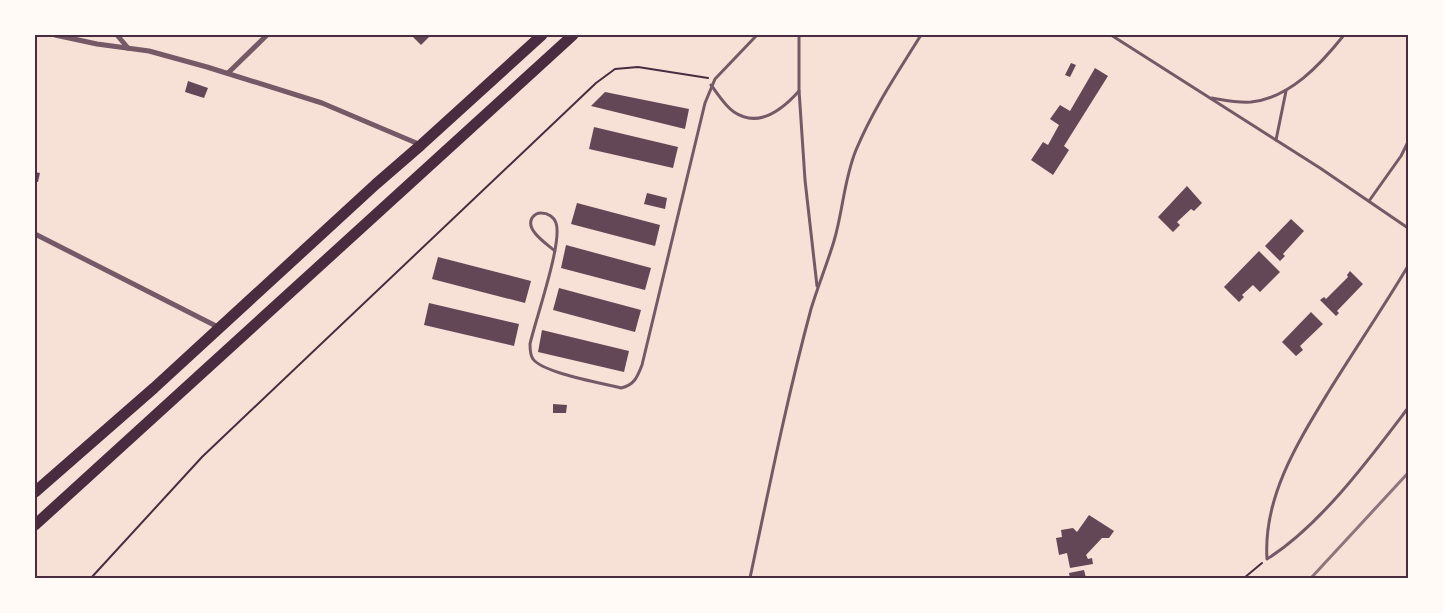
<svg xmlns="http://www.w3.org/2000/svg" width="1443" height="613" font-family="'Public Sans',sans-serif">
	<style>
		.building { fill: #644757 }
		.lines { fill: none; stroke-linecap: round; stroke-linejoin: round }
		.path { stroke: #4a2c40; stroke-width: 2 }
		.service { stroke: #755966; stroke-width: 3 }
		.minor { stroke: #755966; stroke-width: 5 }
		.trunk { stroke: #4a2c40; stroke-width: 11 }
		.rail { stroke: #8f747c; stroke-width: 3 }
		.neatline { fill: none; stroke: #4a2c40; stroke-width: 2 }
	</style>
	<rect width="100%" height="100%" fill="#f7e1d7"/>
	<!-- building -->
	<g class="building">
		<polygon points="411,35 431,35 421,45"/>
		<polygon points="1071,63 1076,65 1070,77 1065,75"/>
		<polygon points="1095,68 1108,76 1064,146 1069,150 1053,175 1031,160 1043,142 1048,145 1059,125 1050,119 1060,105 1070,111"/>
		<polygon points="188,81 208,88 204,98 185,92"/>
		<polygon points="605,92 689,109 685,129 591,106"/>
		<polygon points="594,127 678,147 673,168 589,149"/>
		<polygon points="35,172 40,173 38,182 35,182"/>
		<polygon points="1187,186 1202,203 1194,211 1191,209 1177,222 1180,225 1173,232 1158,217"/>
		<polygon points="647,193 667,198 665,209 644,204"/>
		<polygon points="577,203 660,225 655,246 571,224"/>
		<polygon points="1291,219 1304,231 1283,254 1285,256 1280,261 1265,246"/>
		<polygon points="566,245 651,268 645,290 561,268"/>
		<polygon points="1259,251 1280,272 1260,292 1253,285 1242,295 1244,297 1239,302 1224,287"/>
		<polygon points="438,257 531,281 525,303 432,279"/>
		<polygon points="1350,271 1363,284 1337,311 1339,313 1336,316 1320,300 1324,297 1326,299 1348,277 1347,275"/>
		<polygon points="559,288 641,310 635,332 553,310"/>
		<polygon points="429,303 519,324 514,346 424,325"/>
		<polygon points="1311,312 1323,324 1300,346 1303,350 1296,356 1282,342"/>
		<polygon points="542,330 629,351 624,372 538,352"/>
		<polygon points="553,404 567,405 566,413 553,413"/>
		<polygon points="1089,515 1114,531 1109,538 1102,538 1086,555 1088,559 1092,558 1093,564 1070,568 1067,553 1059,555 1056,538 1062,537 1061,530 1073,528 1077,532"/>
		<polygon points="1084,570 1086,578 1070,578 1069,573"/>
	</g>
	<g class="lines">
		<!-- path -->
		<g class="path">
			<polyline points="91,578 202,457 596,83 615,69 638,67 708,78"/>
			<polyline points="1244,578 1262,563"/>
		</g>
		<!-- service -->
		<g class="service">
			<polyline points="799,35 799,90 805,180 817,286"/>
			<polyline points="1111,35 1320,168 1408,228"/>
			<path d="M711 85C718 94 725 106 734 112 759 129 783 109 799 91"/>
			<path d="M1212 98C1224 100 1238 103 1251 102 1290 98 1321 64 1344 35"/>
			<polyline points="1276,140 1286,91"/>
			<polyline points="1369,201 1401,156 1408,142"/>
			<path d="M555 251C547 244 525 230 532 218 534 215 537 213 541 213 548 213 554 217 556 223 563 242 535 321 530 344 530 349 530 355 533 359 543 373 602 383 621 388 634 385 637 378 642 365L705 103 715 79 757 35"/>
			<path d="M1408 266C1383 308 1355 349 1329 391 1298 442 1263 497 1267 559 1320 526 1370 458 1408 408"/>
			<path d="M750 578C769 488 787 398 811 309 818 286 827 264 834 241 843 211 844 179 856 150 873 109 898 72 921 35"/>
		</g>
		<!-- minor -->
		<g class="minor">
			<polyline points="55,35 97,44 149,51 207,67 322,103 421,145"/>
			<polyline points="117,35 128,48"/>
			<polyline points="228,73 267,35"/>
			<polyline points="35,234 220,328"/>
		</g>
		<!-- trunk -->
		<g class="trunk">
			<polyline points="35,492 154,388 376,184 421,145 542,35"/>
			<polyline points="35,525 573,35"/>
		</g>
		<!-- rail -->
		<polyline class="rail" points="1311,578 1408,473"/>
	</g>
	<!-- border -->
	<rect width="1443" height="613" fill="none" stroke="#fffaf5" stroke-width="72"/>
	<rect x="36" y="36" width="1371" height="541" class="neatline"/>
</svg>
